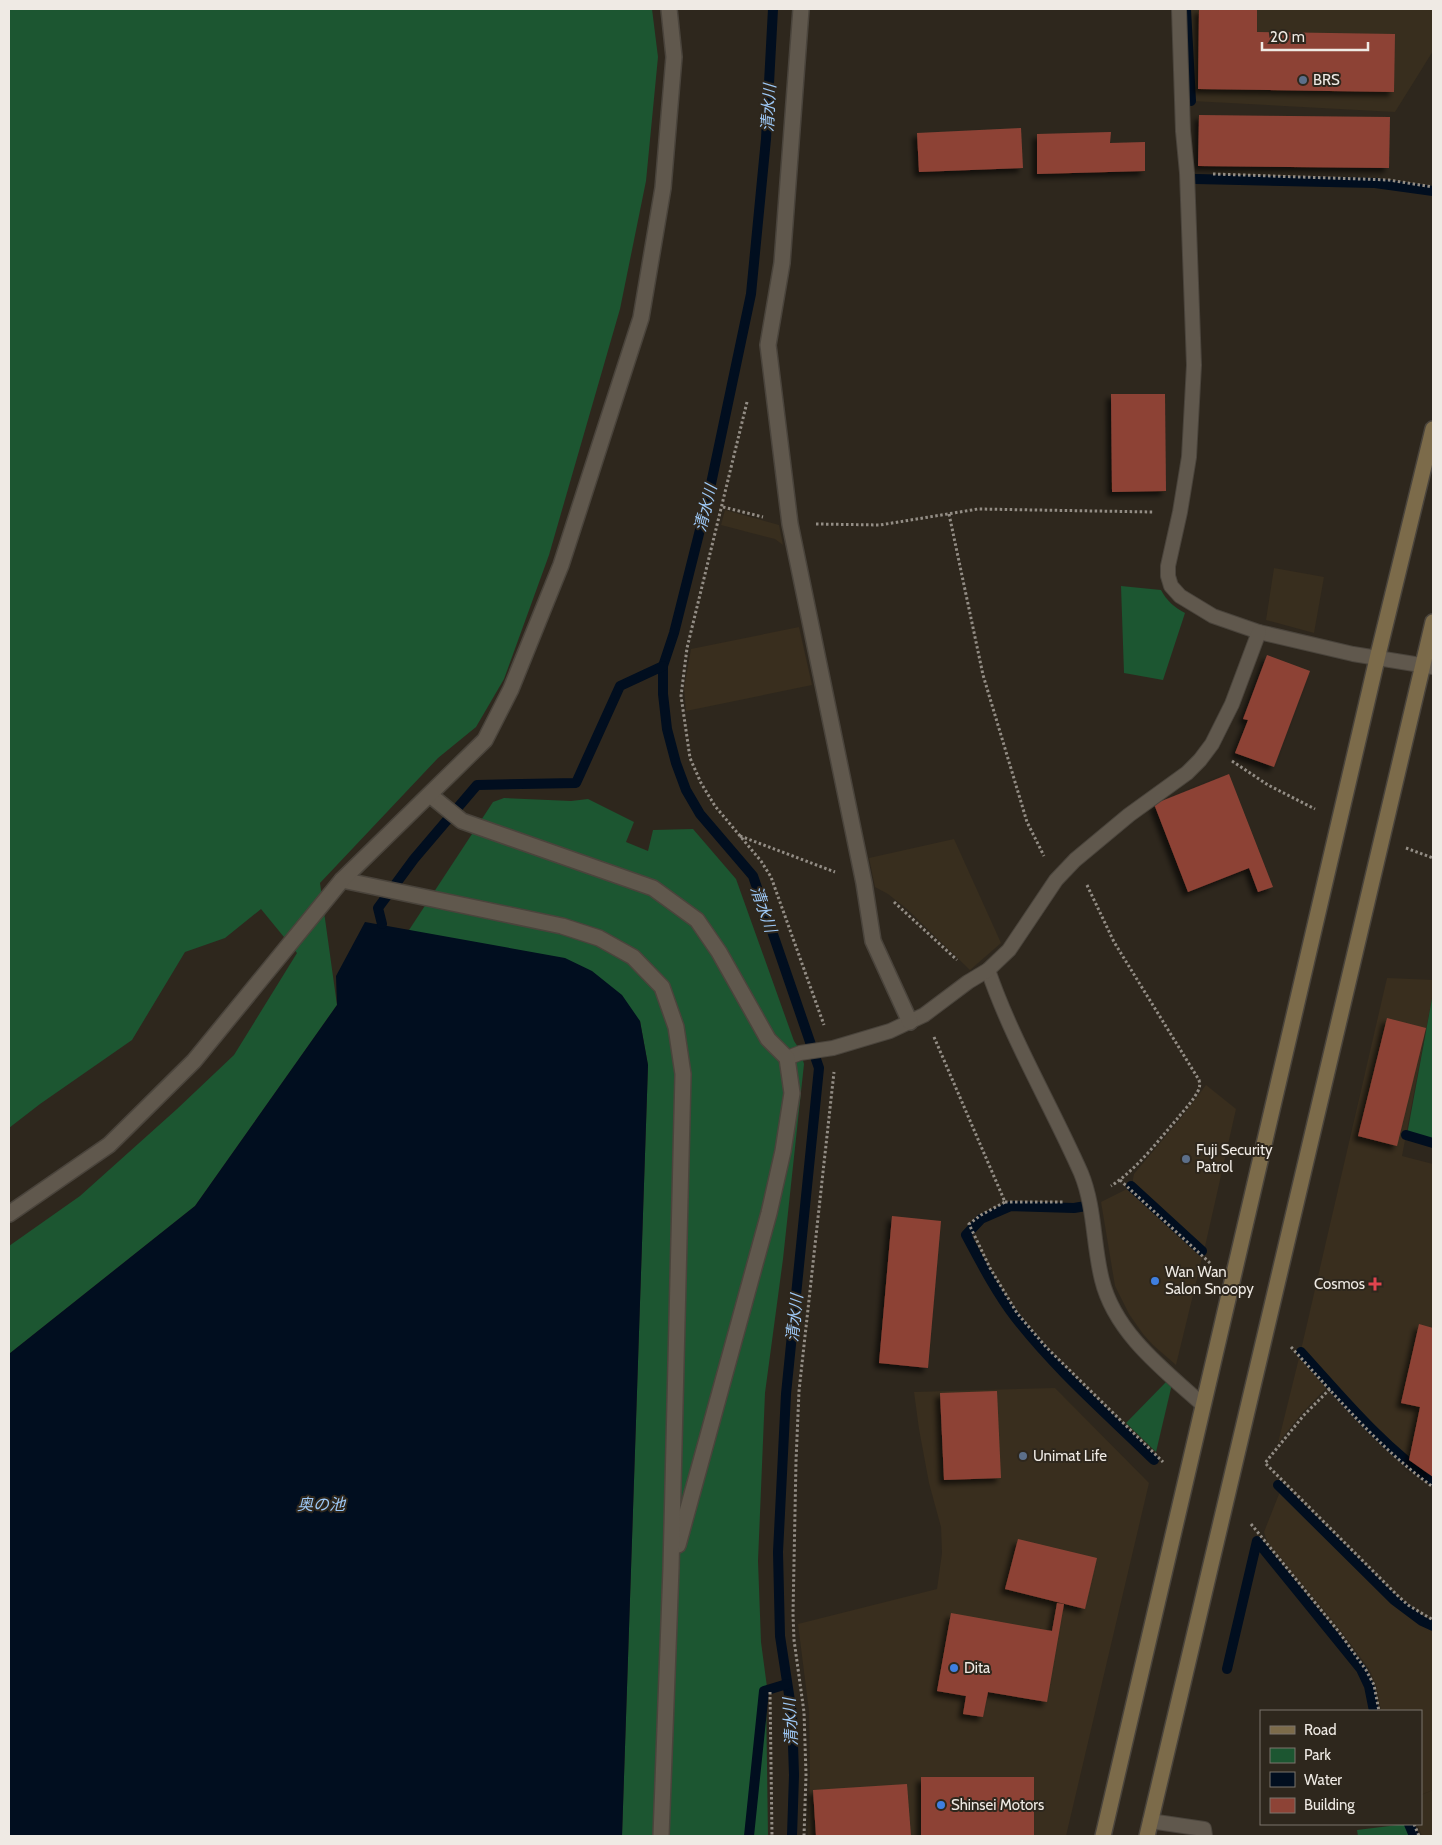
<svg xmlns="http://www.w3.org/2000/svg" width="1442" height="1845" font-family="Cabin,'Noto Sans JP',sans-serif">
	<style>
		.built { fill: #392e1e }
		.industrial { fill: #382e1e }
		.green { fill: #1c5631 }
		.water { fill: #010e1f }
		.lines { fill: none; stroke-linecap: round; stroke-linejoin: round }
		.stream { stroke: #010e1f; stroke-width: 10 }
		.building { fill: #8d4336; filter: url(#shadow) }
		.lane-casing { stroke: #4a443c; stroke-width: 16 }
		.street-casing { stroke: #4a443c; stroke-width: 18 }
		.secondary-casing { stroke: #4a443c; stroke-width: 18 }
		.path { stroke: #938d85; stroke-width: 3; stroke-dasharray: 2.5 2.5; stroke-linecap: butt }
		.lane { stroke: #60584d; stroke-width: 14 }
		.street { stroke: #60584d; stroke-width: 15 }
		.secondary { stroke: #7c6b4a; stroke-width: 15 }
		.service-dot { fill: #5c6f8a; stroke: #2e271d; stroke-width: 2 }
		.shop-dot { fill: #3f7fe0; stroke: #2e271d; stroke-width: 2 }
		.health-dot { fill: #e0444e; stroke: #2e271d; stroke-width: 2 }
		.labels { text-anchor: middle; stroke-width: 4; stroke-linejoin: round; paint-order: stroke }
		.poi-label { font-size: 15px; fill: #efeae4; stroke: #2e271d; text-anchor: start }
		.water-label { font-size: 16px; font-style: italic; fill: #9dc8f6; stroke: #2e271d }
	</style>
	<defs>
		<filter id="shadow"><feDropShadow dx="-4.5" dy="4.5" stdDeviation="2.5" flood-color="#0009"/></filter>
	</defs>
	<rect width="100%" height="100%" fill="#2e271d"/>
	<!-- built -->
	<g class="built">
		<polygon points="799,627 812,685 686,711 684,688 691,649"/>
		<polygon points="1387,978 1433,980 1433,993 1402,1156 1433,1164 1433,1478 1415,1466 1377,1431 1301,1350"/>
		<polygon points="1206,1085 1236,1109 1204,1251 1133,1186 1133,1179 1134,1174 1181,1118"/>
		<polygon points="1127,1189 1202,1258 1176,1365 1153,1345 1143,1334 1129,1314 1115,1286 1101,1202"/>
		<polygon points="1299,1358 1326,1388 1302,1413 1278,1443"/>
		<polygon points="1055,1388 1149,1483 1066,1836 808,1836 810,1774 809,1711 798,1624 937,1589 942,1553 941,1527 929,1483 919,1429 914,1392"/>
		<polygon points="1282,1491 1392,1602 1422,1624 1433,1630 1433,1790 1421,1795 1421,1711 1381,1711 1376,1685 1369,1669 1341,1631 1267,1541 1264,1532 1279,1494"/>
	</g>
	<!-- industrial -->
	<g class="industrial">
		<polygon points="1188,9 1433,9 1433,51 1395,112 1192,101"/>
		<polygon points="725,510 779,525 783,545 775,539 721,525"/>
		<polygon points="1274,568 1324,577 1314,633 1266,620"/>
		<polygon points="954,839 1001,943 970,970 907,909 888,894 875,887 869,858"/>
		<polygon points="1433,1790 1433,1836 1422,1836 1417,1824 1421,1824 1421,1795"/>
	</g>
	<!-- green -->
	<g class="green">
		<polygon points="9,9 652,9 658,57 646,181 620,309 549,555 504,679 476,727 438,758 320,883 337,1005 195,1206 9,1354 9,1246 80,1196 177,1109 234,1055 297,953 261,909 225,938 185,952 132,1040 40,1104 9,1128"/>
		<path d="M1121 586 1161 590C1167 601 1174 607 1185 613L1163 680 1124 673Z"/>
		<polygon points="504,798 571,801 588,799 634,822 626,842 648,851 653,830 693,829 736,879 794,1041 800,1050 804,1064 783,1259 765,1393 758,1561 761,1642 767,1687 762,1689 746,1836 622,1836 648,1065 640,1021 409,930 493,802"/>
		<polygon points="1433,993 1433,1141 1407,1135"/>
		<polygon points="1168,1380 1172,1384 1156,1452 1126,1423"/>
		<polygon points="766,1692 768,1836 750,1836"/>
		<polygon points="1406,1824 1411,1836 1358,1836 1357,1830"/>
	</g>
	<!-- water -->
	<polygon class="water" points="365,922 565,958 592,971 622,995 640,1021 648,1065 622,1836 9,1836 9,1354 195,1206 337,1005 336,976"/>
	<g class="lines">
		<!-- stream -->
		<g class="stream">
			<polyline points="773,9 766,139 751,294 708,498 674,633 663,666 663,694 667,729 676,763 686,790 700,814 753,876 819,1068 786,1394 778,1552 780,1636 792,1714 794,1775 792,1836"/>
			<polyline points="1186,9 1191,101"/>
			<polyline points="1196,179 1375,183 1433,191"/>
			<polyline points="382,924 378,908 414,859 477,785 576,783 620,686 663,666"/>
			<polyline points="1406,1135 1433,1143"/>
			<polyline points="1131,1186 1202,1251"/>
			<path d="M1086 1206 1074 1208 1011 1206 981 1219 966 1235C981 1263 996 1292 1015 1317 1056 1370 1107 1414 1154 1460"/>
			<path d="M1301 1352C1342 1397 1382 1446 1433 1481"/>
			<polyline points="1278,1485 1394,1600 1422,1621 1433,1626"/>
			<polyline points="1227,1669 1257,1541 1361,1669 1369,1686 1374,1711"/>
			<polyline points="1409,1824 1414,1836"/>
			<polyline points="749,1836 764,1691 787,1684"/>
		</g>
	</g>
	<!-- building -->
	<g class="building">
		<polygon points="1199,9 1257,9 1257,32 1395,34 1394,92 1198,89"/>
		<polygon points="1199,115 1390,117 1389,168 1198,166"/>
		<polygon points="1021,128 1023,168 919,172 917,133"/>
		<polygon points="1111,132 1110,143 1145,142 1145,171 1037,174 1037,134"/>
		<polygon points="1111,394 1165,394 1166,491 1112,492"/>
		<polygon points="1267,655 1310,671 1274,767 1235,753 1248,720 1243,719"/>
		<polygon points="1229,774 1273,887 1258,892 1249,868 1188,892 1154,804"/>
		<polygon points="1387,1018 1426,1028 1397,1146 1358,1136"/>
		<polygon points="892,1216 941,1221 928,1368 879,1363"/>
		<polygon points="1419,1324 1433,1328 1433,1477 1409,1460 1420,1407 1401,1403"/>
		<polygon points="997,1391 1001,1478 944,1480 940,1393"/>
		<polygon points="1018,1539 1097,1558 1085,1609 1005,1589"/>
		<polygon points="1057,1603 1064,1604 1047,1702 988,1692 983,1717 963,1714 966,1696 937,1691 951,1613 1052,1631"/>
		<rect x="921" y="1777" width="113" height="59"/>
		<polygon points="907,1784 911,1836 816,1836 813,1790"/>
	</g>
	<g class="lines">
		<!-- lane casing -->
		<g class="lane-casing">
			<g id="lane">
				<polyline points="1179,9 1183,131 1187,173 1194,365 1189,457 1180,512 1168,566 1168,576 1171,586 1180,596 1213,616 1259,632 1353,654 1433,667"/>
				<path d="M988 970C1012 1040 1051 1105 1081 1173 1095 1207 1093 1245 1102 1280 1115 1333 1164 1370 1203 1405"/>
				<polyline points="787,1058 800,1053 833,1048 890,1031 924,1015 968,982 988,970 1009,950 1056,880 1075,860 1129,815 1187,773 1200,760 1212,744 1232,704 1259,632"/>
				<polyline points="1150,1821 1204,1829 1205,1836"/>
			</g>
		</g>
		<!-- street casing -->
		<g class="street-casing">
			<g id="street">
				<polyline points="801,9 782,263 768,345 790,524 864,883 873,941 910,1022"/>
				<polyline points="430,795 462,821 653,888 697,920 719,952 768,1039 787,1058 792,1093 783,1151 769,1213 678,1545"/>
				<polyline points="342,880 562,926 599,938 633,957 662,987 676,1027 683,1074 671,1568 661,1836"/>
				<polyline points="9,1214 109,1145 194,1061 342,880 485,740 511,689 561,565 641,318 663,188 674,57 669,9"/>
			</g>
		</g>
		<!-- secondary casing -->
		<g class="secondary-casing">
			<g id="secondary">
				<polyline points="1103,1836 1377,659 1433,429"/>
				<polyline points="1147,1836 1433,622"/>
			</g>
		</g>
		<!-- path -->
		<g class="path">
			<polyline points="1213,174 1389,180 1433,187"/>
			<polyline points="747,402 687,648 681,696 690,758 701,783 715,806 761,861 771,877 824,1025"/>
			<polyline points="723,507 763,517"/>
			<polyline points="949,514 983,675 1027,822 1044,856"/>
			<polyline points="816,524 880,525 978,509 1154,512"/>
			<polyline points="1232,761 1268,785 1315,809"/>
			<polyline points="740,836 835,872"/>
			<polyline points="1406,848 1433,858"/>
			<path d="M1087 885 1114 942 1199 1080C1200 1084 1200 1087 1198 1091 1193 1101 1184 1110 1177 1119 1157 1142 1137 1169 1111 1186"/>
			<polyline points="894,902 957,960"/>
			<polyline points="934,1037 1005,1202 981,1215 969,1224 990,1268 1017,1313 1046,1347 1163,1462"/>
			<polyline points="1120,1180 1210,1263"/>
			<polyline points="1005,1202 1064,1202"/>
			<path d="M1291 1347C1336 1396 1379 1448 1433 1487"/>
			<polyline points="1330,1389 1304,1415 1265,1463 1397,1595 1408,1605 1433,1620"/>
			<polyline points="1251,1524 1339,1632 1366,1670 1374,1685 1379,1711"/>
			<polyline points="770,1692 772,1836"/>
			<polyline points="1414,1824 1419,1836"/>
			<polyline points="804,1836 806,1775 804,1712 794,1640 793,1614 796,1461 799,1391 834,1072"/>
		</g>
		<!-- lane -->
		<use href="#lane" class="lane"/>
		<!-- street -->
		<use href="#street" class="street"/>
		<!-- secondary -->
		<use href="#secondary" class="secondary"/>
	</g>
	<!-- markers -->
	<g class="service-dot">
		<circle cx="1303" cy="80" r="5"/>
		<circle cx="1186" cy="1159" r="5"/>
		<circle cx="1023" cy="1456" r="5"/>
	</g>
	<g class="shop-dot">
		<circle cx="1155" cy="1281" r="5"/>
		<circle cx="954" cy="1668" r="5"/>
		<circle cx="941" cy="1805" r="5"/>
	</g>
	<path class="health-dot" d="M1372.5 1276.5h5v5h5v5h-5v5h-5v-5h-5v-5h5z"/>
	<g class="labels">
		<!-- poi labels -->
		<g class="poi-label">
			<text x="1313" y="85">BRS</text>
			<text x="1196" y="1155">Fuji Security<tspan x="1196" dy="17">Patrol</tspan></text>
			<text x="1165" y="1277">Wan Wan<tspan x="1165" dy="17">Salon Snoopy</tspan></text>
			<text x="1365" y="1289" text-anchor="end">Cosmos</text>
			<text x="1033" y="1461">Unimat Life</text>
			<text x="964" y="1673">Dita</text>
			<text x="951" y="1810">Shinsei Motors</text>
		</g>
		<!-- water labels -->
		<g class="water-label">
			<text transform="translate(768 108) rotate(-87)" y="6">清水川</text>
			<text transform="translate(705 508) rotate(-76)" y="6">清水川</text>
			<text transform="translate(764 909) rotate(71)" y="6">清水川</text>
			<text transform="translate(794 1318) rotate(-84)" y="6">清水川</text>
			<text x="321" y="1510">奥の池</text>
			<text transform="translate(790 1722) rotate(-93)" y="6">清水川</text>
		</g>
	</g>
	<!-- border -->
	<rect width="1442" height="1845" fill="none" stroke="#efeae4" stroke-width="20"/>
	<!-- legend -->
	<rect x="1260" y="1710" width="162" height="115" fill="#2e271d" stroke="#7b756d"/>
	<rect x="1270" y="1726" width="25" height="8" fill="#7c6b4a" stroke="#7b756d"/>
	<text x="1304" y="1735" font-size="15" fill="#efeae4">Road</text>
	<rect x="1270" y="1748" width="25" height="15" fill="#1c5631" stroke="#7b756d"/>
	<text x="1304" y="1760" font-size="15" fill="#efeae4">Park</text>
	<rect x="1270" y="1772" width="25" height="15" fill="#010e1f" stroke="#7b756d"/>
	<text x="1304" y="1785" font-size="15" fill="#efeae4">Water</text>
	<rect x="1270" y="1798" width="25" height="15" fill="#8d4336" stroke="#7b756d"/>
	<text x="1304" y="1810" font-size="15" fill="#efeae4">Building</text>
	<!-- scale -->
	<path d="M1262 42v8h106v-8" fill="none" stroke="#efeae4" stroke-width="2.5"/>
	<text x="1270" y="42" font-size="15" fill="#efeae4" stroke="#2e271d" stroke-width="4" paint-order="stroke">20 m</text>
</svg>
